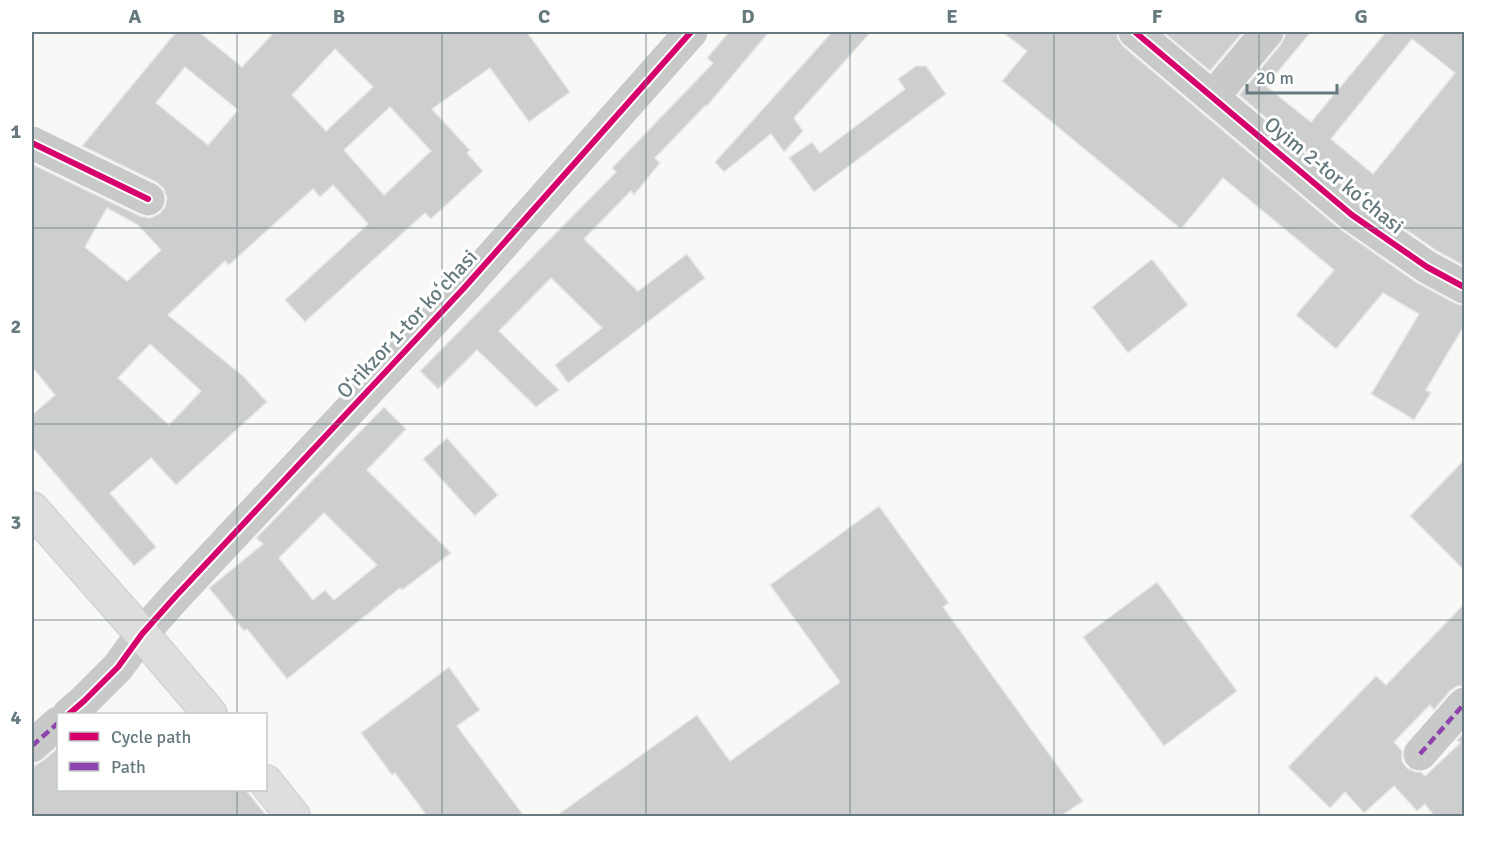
<svg xmlns="http://www.w3.org/2000/svg" width="1496" height="848" font-family="Signika,sans-serif">
	<style>
		.building { fill: #cdcfcf; stroke: #e8e8e6; stroke-width: 1.5; fill-rule: evenodd }
		.lines { fill: none; stroke-linecap: round; stroke-linejoin: round }
		.secondary-casing { stroke: #d3d4d4; stroke-width: 36 }
		.street { stroke: #c8c9c9; stroke-width: 33 }
		.secondary { stroke: #dedede; stroke-width: 33 }
		.quiet { stroke: #8e44ad; stroke-width: 4.5; stroke-dasharray: 9 4.5; stroke-linecap: butt }
		.cycleway-casing { stroke: #fff; stroke-width: 10 }
		.cycleway { stroke: #d6006c; stroke-width: 6 }
		.grid { fill: none; stroke: #667a7f; stroke-width: 1.5; stroke-opacity: 0.55 }
		.labels { text-anchor: middle; stroke-width: 6; stroke-linejoin: round; paint-order: stroke }
		.street-label { font-size: 21px; fill: #667a7f; stroke: #fff }
		.neatline { fill: none; stroke: #667a7f; stroke-width: 2 }
		.grid-label { font-size: 20px; text-anchor: middle; font-weight: bold; fill: #667a7f }
	</style>
	<rect width="100%" height="100%" fill="#f8f8f7"/>
	<!-- building -->
	<g class="building">
		<path d="M176 32H199L242 67 274 32H527L570 92 529 122 490 68 432 109 470 150 467 153 483 171 431 219 425 213 305 322 285 300 368 224 333 185 320 197 313 189 229 265 225 261 168 315 243 376 267 402 176 485 151 458 110 493 156 547 134 566 32 447V415L55 395 32 367V164L140 216 150 218 159 214 165 207 167 198 163 188 156 182 82 146ZM335 49 373 87 326 131 292 95ZM185 67 238 110 208 145 156 103ZM390 107 431 151 384 195 344 150ZM107 208 138 225 161 250 127 281 85 247ZM150 344 201 391 169 425 118 378Z"/>
		<polygon points="729,32 769,32 707,106 706,105 655,158 660,163 634,195 631,191 584,239 638,291 687,254 705,278 568,383 555,365 602,328 551,278 499,331 559,390 536,407 477,350 438,389 420,371 616,172 612,168 713,63 707,58"/>
		<polygon points="832,32 871,32 794,118 803,131 784,152 771,134 724,172 715,162"/>
		<polygon points="1002,32 1117,32 1118,39 1123,46 1340,229 1416,282 1455,303 1464,306 1464,326 1426,390 1431,393 1414,420 1371,394 1419,314 1383,293 1336,349 1296,315 1334,270 1223,178 1181,229 1002,81 1027,51"/>
		<polygon points="1163,32 1243,32 1210,71"/>
		<path d="M1285 32H1311L1266 86 1311 122 1386 32H1464V266L1437 251 1363 200 1239 95 1281 44 1285 36ZM1412 39 1455 73 1373 174 1331 139Z"/>
		<polygon points="916,66 926,66 946,94 814,192 789,158 812,142 820,153 905,89 898,79"/>
		<polygon points="1152,259 1188,305 1128,353 1092,307"/>
		<path d="M384 407 406 429 367 470 451 553 402 590 400 588 287 679 247 629 244 631 209 588 263 544 256 538ZM324 513 377 565 334 600 325 590 313 600 279 558Z"/>
		<polygon points="447,438 498,495 475,516 423,459"/>
		<polygon points="1464,460 1464,570 1410,516"/>
		<polygon points="879,506 949,603 943,607 1083,801 1061,816 556,816 697,715 730,761 840,682 770,585"/>
		<polygon points="1157,582 1237,691 1164,746 1083,637"/>
		<polygon points="1464,604 1464,686 1457,686 1450,691 1434,710 1430,705 1394,742 1402,751 1402,761 1407,768 1416,772 1421,772 1425,776 1460,743 1457,740 1464,732 1464,816 1434,816 1425,804 1417,811 1394,786 1364,813 1345,792 1330,808 1288,767 1376,676 1386,685"/>
		<polygon points="449,667 480,710 457,726 524,816 427,816 395,773 392,775 361,733"/>
		<polygon points="58,748 58,789 245,789 267,816 32,816 32,767 44,760"/>
	</g>
	<g class="lines">
		<!-- secondary casing -->
		<g class="secondary-casing">
			<g id="secondary">
				<polyline points="32,509 142,634 210,714"/>
				<polyline points="266,782 293,816"/>
			</g>
		</g>
		<!-- street -->
		<g class="street">
			<polyline points="1135,32 1352,215 1427,267 1464,287"/>
			<polyline points="1213,97 1267,32"/>
			<polyline points="32,143 148,199"/>
			<polyline points="69,714 84,701 118,667 142,634 175,597 464,288 691,32"/>
			<polyline points="32,746 58,723"/>
			<polyline points="1420,754 1464,704"/>
		</g>
		<!-- secondary -->
		<use href="#secondary" class="secondary"/>
		<!-- quiet -->
		<g class="quiet">
			<polyline points="32,746 58,723"/>
			<polyline points="1420,754 1464,704"/>
		</g>
		<!-- cycleway casing -->
		<g class="cycleway-casing">
			<g id="cycleway">
				<polyline points="1135,32 1352,215 1427,267 1464,287"/>
				<polyline points="32,143 148,199"/>
				<polyline points="69,714 84,701 118,667 142,634 175,597 464,288 691,32"/>
			</g>
		</g>
		<!-- cycleway -->
		<use href="#cycleway" class="cycleway"/>
	</g>
	<!-- grid -->
	<path class="grid" d="M237 32V714M442 32V816M646 32V816M850 32V816M1054 32V816M1259 32V816M32 228H1464M32 424H1464M32 620H1464M237 790V816"/>
	<g class="labels">
		<!-- street labels -->
		<g class="street-label">
			<text transform="translate(1334 175) rotate(39)" y="7">Oyim 2-tor koʻchasi</text>
			<text transform="translate(407 324) rotate(-47)" y="7">Oʻrikzor 1-tor koʻchasi</text>
		</g>
	</g>
	<!-- border -->
	<rect width="1496" height="848" fill="none" stroke="#ffffff" stroke-width="66"/>
	<!-- legend -->
	<rect x="57" y="713" width="210" height="78" fill="#ffffff" stroke="#c2cacc" stroke-width="1.5"/>
	<rect x="69" y="732" width="30" height="9" fill="#d6006c" stroke="#c2cacc" stroke-width="1.5"/>
	<text x="111" y="743" font-size="18" fill="#667a7f">Cycle path</text>
	<rect x="69" y="762" width="30" height="9" fill="#8e44ad" stroke="#c2cacc" stroke-width="1.5"/>
	<text x="111" y="773" font-size="18" fill="#667a7f">Path</text>
	<!-- scale -->
	<path d="M1247 84v9h90v-9" fill="none" stroke="#667a7f" stroke-width="3"/>
	<text x="1256" y="84" font-size="18" fill="#667a7f" stroke="#ffffff" stroke-width="4.5" paint-order="stroke">20 m</text>
	<rect x="33" y="33" width="1430" height="782" class="neatline"/>
	<g class="grid-label">
		<text x="135" y="23">A</text>
		<text x="339" y="23">B</text>
		<text x="544" y="23">C</text>
		<text x="748" y="23">D</text>
		<text x="952" y="23">E</text>
		<text x="1157" y="23">F</text>
		<text x="1361" y="23">G</text>
		<text x="16" y="138">1</text>
		<text x="16" y="333">2</text>
		<text x="16" y="529">3</text>
		<text x="16" y="724">4</text>
	</g>
</svg>
